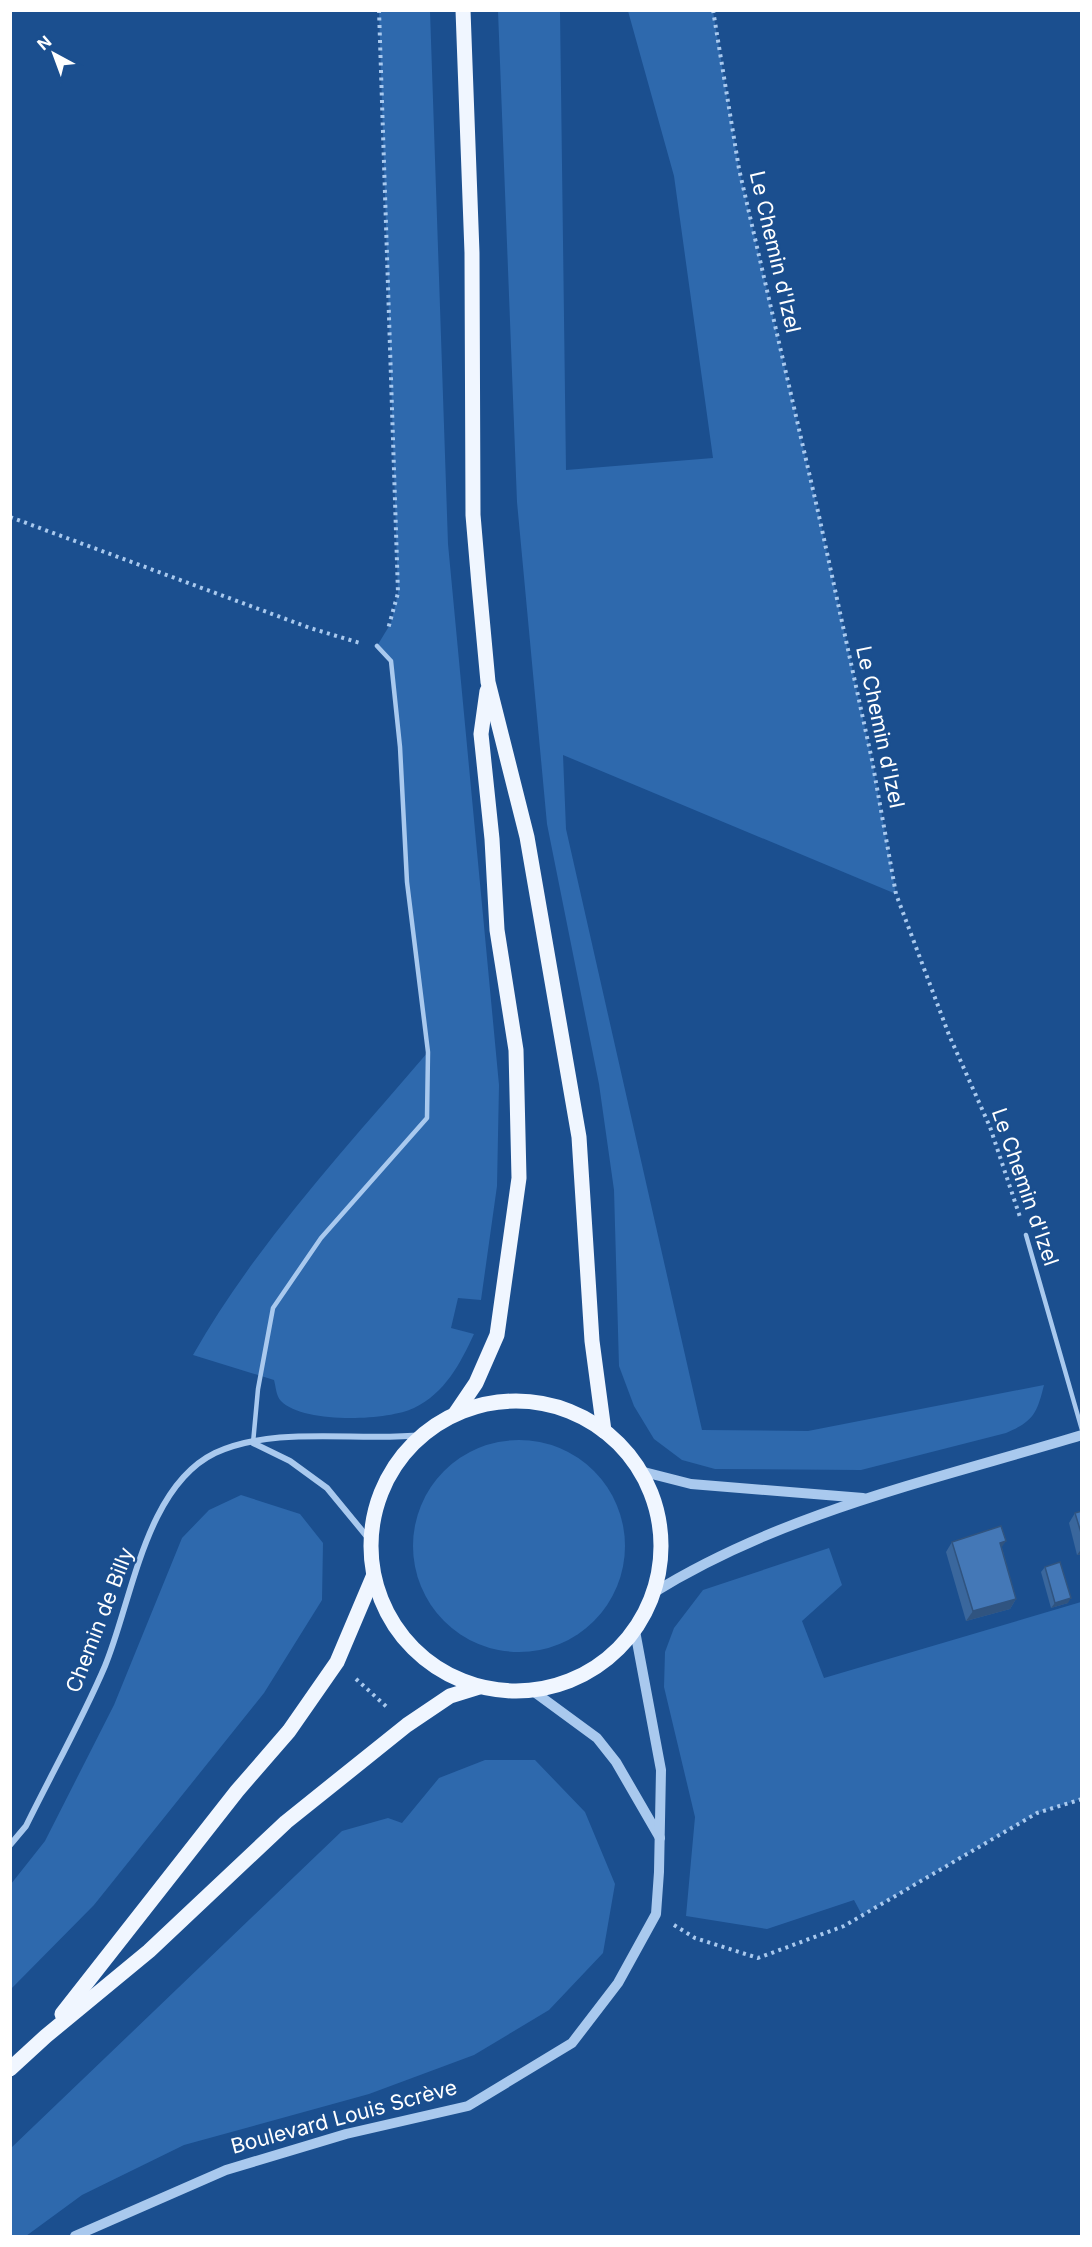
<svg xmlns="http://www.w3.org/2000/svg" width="1092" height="2247" font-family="Inter,sans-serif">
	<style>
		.green { fill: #2e69ad }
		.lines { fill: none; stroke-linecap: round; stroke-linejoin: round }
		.path { stroke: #a9c9ee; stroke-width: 4; stroke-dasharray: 3 4.5; stroke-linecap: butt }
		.service { stroke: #a9c9ee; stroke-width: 4.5 }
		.minor { stroke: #a9c9ee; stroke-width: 6 }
		.tertiary { stroke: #a9c9ee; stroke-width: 10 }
		.primary { stroke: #f0f6ff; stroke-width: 15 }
		.wall { fill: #3a679d }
		.shaded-wall { fill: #305480 }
		.building { fill: #4478b7; stroke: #305480; stroke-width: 1.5 }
		.labels { text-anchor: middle; stroke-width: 4.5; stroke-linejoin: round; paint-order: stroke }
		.street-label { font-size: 21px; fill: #fff; stroke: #1b4f8f }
	</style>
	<rect width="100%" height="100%" fill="#1b4f8f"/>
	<!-- green -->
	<g class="green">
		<path d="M379 11H430L448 544 499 1085 497 1186 481 1300 458 1298 451 1328 474 1334C460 1364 445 1393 414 1408 387 1421 303 1424 281 1401 276 1396 276 1387 274 1380L193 1355C256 1244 346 1148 428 1052L407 882 400 747 391 661 377 646 391 623 398 593Z"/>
		<path d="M498 11H560L566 470 713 458 674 176 628 11H713L739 169 819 516 872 760 896 894 563 755 566 829 702 1430 808 1431 1044 1385C1037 1413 1034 1421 1006 1433L861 1470 715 1469 682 1460 654 1439 634 1406 619 1366 614 1190 599 1084 547 824 517 502Z"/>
		<circle cx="519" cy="1546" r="106"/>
		<polygon points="241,1495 300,1514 323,1543 322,1600 264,1693 94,1905 11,1989 11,1884 45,1841 114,1705 182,1538 209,1510"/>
		<polygon points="829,1548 842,1585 802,1621 824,1678 1081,1602 1081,1799 1037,1813 862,1915 854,1900 767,1929 686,1916 695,1817 664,1687 665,1652 674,1628 703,1590"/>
		<polygon points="485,1760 535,1760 585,1812 615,1884 603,1953 549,2010 474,2055 369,2094 184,2145 82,2195 26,2236 11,2236 11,2148 342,1831 388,1818 402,1823 439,1778"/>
	</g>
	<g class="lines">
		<!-- path -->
		<g class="path">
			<polyline points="379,10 398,593 388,629"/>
			<polyline points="713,10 739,169 819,516 872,760 896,894 949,1035 990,1127 1020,1217"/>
			<polyline points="10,517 310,628 360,643"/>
			<polyline points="356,1679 388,1708"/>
			<polyline points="674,1925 695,1938 758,1958 844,1926 1037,1813 1082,1799"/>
		</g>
		<!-- service -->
		<g class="service">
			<polyline points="1026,1235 1082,1430"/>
			<polyline points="253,1443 258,1389 273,1308 321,1238 427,1118 428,1052 407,882 400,747 391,661 377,646"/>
		</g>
		<!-- minor -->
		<g class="minor">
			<polyline points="253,1443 290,1461 327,1488 369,1539"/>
			<path d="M10 1845 26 1826C52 1773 82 1720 105 1666 132 1601 145 1487 215 1453 275 1425 358 1442 422 1435"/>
		</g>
		<!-- tertiary -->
		<g class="tertiary">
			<polyline points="640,1471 691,1484 863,1498"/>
			<path d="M653 1593C783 1512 937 1479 1082 1435"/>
			<polyline points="533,1691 597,1738 616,1762 660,1838"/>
			<polyline points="75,2236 226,2170 346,2134 468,2106 572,2043 618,1983 656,1914 659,1872 661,1770 635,1631"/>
		</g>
		<!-- primary -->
		<g class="primary">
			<polyline points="463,10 472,253 473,515 479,585 488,682 527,837 579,1137 592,1341 604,1431"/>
			<circle cx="516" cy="1546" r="145"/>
			<polyline points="455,1414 476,1383 497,1335 519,1178 516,1050 497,930 492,839 481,734 487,691"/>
			<polyline points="62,2014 237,1791 289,1731 337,1662 373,1577"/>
			<polyline points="10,2069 46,2036 149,1951 286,1822 407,1725 450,1696 479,1687"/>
		</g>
	</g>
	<!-- wall -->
	<g class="wall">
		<polygon points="1082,1511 1082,1554 1077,1555 1069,1523 1075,1513"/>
		<polygon points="952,1542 1002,1548 1016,1599 1010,1609 966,1621 946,1552"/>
		<polygon points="1045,1567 1068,1603 1051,1608 1041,1572"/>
	</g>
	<!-- shaded-wall -->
	<g class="shaded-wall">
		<polygon points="1006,1541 999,1551 1000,1543"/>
		<polygon points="1082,1548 1082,1554 1077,1555"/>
		<polygon points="1071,1598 1068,1603 1051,1608 1055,1603"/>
		<polygon points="1016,1599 1010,1609 966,1621 973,1611"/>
	</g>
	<!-- building -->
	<g class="building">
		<polygon points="1082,1511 1082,1536 1075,1513"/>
		<polygon points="1001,1526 1006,1541 1000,1543 1016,1599 973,1611 952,1542"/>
		<polygon points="1060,1562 1071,1598 1055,1603 1045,1567"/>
	</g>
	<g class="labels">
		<!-- street labels -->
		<g class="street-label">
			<text transform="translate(775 252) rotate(77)" y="7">Le Chemin d'Izel</text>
			<text transform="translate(880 727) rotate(78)" y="7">Le Chemin d'Izel</text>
			<text transform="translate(1025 1187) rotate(71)" y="7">Le Chemin d'Izel</text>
			<text transform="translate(100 1620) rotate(-69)" y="7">Chemin de Billy</text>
			<text transform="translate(344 2117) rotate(-15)" y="7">Boulevard Louis Scrève</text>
		</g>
	</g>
	<!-- border -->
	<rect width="1092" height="2247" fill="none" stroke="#ffffff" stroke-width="24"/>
	<!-- north arrow -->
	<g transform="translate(54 54) rotate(319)" stroke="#1b4f8f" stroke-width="4.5" paint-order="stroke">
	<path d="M0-4.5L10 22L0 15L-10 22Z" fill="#ffffff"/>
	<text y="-9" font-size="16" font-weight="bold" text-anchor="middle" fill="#ffffff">N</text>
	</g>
</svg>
